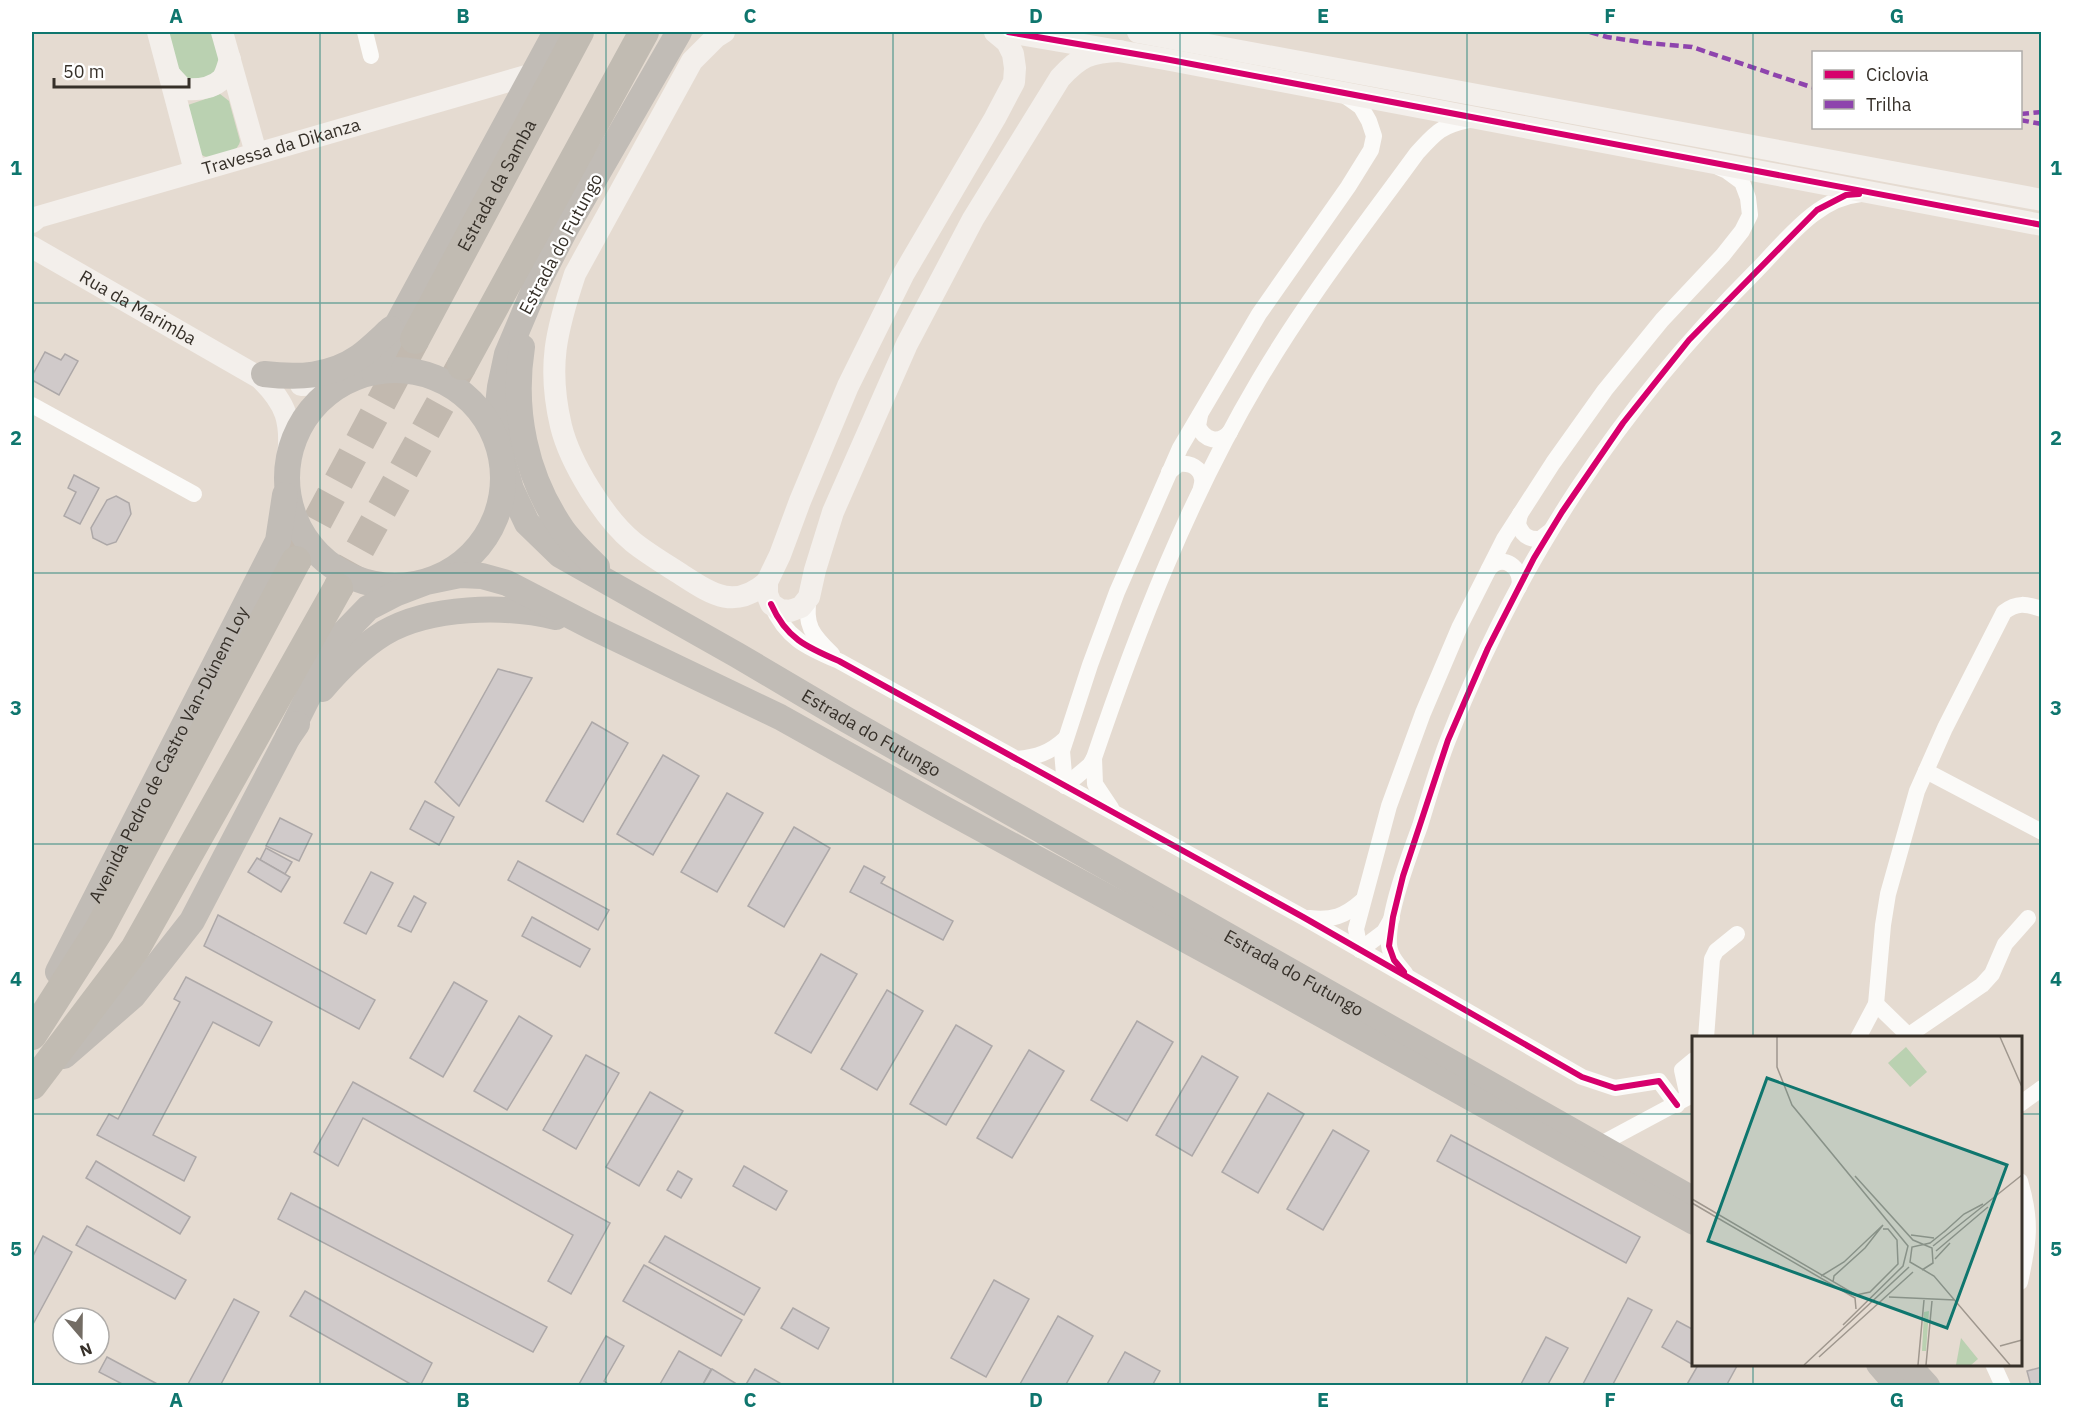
<svg xmlns="http://www.w3.org/2000/svg" width="2073" height="1417" font-family="'IBM Plex Sans',sans-serif">
	<style>
		.green { fill: #bad1b1 }
		.building { fill: #d0caca; stroke: #ada8a8; stroke-width: 1.5 }
		.lines { fill: none; stroke-linecap: round; stroke-linejoin: round }
		.highway-tunnel { stroke: #c2b9af; stroke-width: 30; stroke-dasharray: 30 15; stroke-linecap: butt }
		.street { stroke: #fbfaf8; stroke-width: 16 }
		.secondary { stroke: #f3efeb; stroke-width: 22 }
		.primary { stroke: #c1bcb6; stroke-width: 26 }
		.highway { stroke: #c1bbb2; stroke-width: 30 }
		.quiet { stroke: #8e44ad; stroke-width: 4.5; stroke-dasharray: 9 4.5; stroke-linecap: butt }
		.cycleway-casing { stroke: #fff; stroke-width: 10 }
		.cycleway { stroke: #d6006c; stroke-width: 6 }
		.grid { fill: none; stroke: #0f766e; stroke-width: 1.5; stroke-opacity: 0.55 }
		.labels { text-anchor: middle; stroke-width: 4.5; stroke-linejoin: round; paint-order: stroke }
		.street-label { font-size: 18px; fill: #363029; stroke: #fff }
		.inset-road { fill: none; stroke: #9f978e; stroke-width: 1.5 }
		.view { fill: #0f766e; fill-opacity: 0.15; stroke: #0f766e; stroke-width: 3 }
		.inset-edge { fill: none; stroke: #363029; stroke-width: 3 }
		.neatline { fill: none; stroke: #0f766e; stroke-width: 2 }
		.grid-label { font-size: 20px; text-anchor: middle; font-weight: bold; fill: #0f766e }
	</style>
	<rect width="100%" height="100%" fill="#e5dbd1"/>
	<!-- green -->
	<g class="green">
		<polygon points="168,32 212,32 221,65 215,75 190,82 180,77"/>
		<path d="M220 94 229 101 240 141C238 155 209 163 199 153L188 105Z"/>
	</g>
	<!-- building -->
	<g class="building">
		<polygon points="45,352 61,360 65,354 78,361 59,395 32,380 32,376"/>
		<polygon points="74,475 99,488 80,524 64,516 76,492 68,488"/>
		<polygon points="116,496 129,503 131,514 116,542 107,545 93,538 91,528 107,500"/>
		<polygon points="498,669 532,678 459,806 435,782"/>
		<polygon points="592,722 628,743 583,822 546,801"/>
		<polygon points="663,755 699,776 653,855 617,834"/>
		<polygon points="727,793 763,813 717,892 681,872"/>
		<polygon points="425,801 454,817 439,845 410,829"/>
		<polygon points="280,818 312,834 299,861 266,846"/>
		<polygon points="794,827 830,848 784,927 748,906"/>
		<polygon points="266,848 292,862 285,874 260,860"/>
		<polygon points="257,858 290,877 281,892 248,872"/>
		<polygon points="518,861 609,910 598,930 508,880"/>
		<polygon points="864,866 885,877 881,883 953,921 943,940 850,892"/>
		<polygon points="371,872 393,883 366,934 344,923"/>
		<polygon points="414,896 426,903 411,932 398,926"/>
		<polygon points="218,915 375,1000 359,1029 204,946"/>
		<polygon points="532,917 590,949 580,967 522,936"/>
		<polygon points="821,954 857,974 811,1053 775,1033"/>
		<polygon points="186,977 272,1022 259,1046 213,1022 153,1135 196,1157 184,1181 97,1135 109,1114 118,1119 180,1002 174,999"/>
		<polygon points="454,982 487,1001 443,1077 410,1058"/>
		<polygon points="887,990 923,1011 877,1090 841,1069"/>
		<polygon points="519,1016 552,1036 507,1110 474,1091"/>
		<polygon points="1137,1021 1173,1042 1127,1121 1091,1100"/>
		<polygon points="956,1025 992,1046 946,1125 910,1104"/>
		<polygon points="1029,1050 1064,1071 1012,1158 977,1138"/>
		<polygon points="586,1055 619,1073 576,1149 543,1130"/>
		<polygon points="1202,1056 1238,1077 1192,1156 1156,1135"/>
		<polygon points="353,1082 610,1223 571,1294 548,1281 573,1235 363,1118 338,1166 314,1152"/>
		<polygon points="650,1092 683,1111 639,1186 606,1167"/>
		<polygon points="1268,1093 1304,1114 1258,1193 1222,1172"/>
		<polygon points="1333,1130 1369,1151 1323,1230 1287,1209"/>
		<polygon points="1451,1135 1640,1237 1626,1263 1437,1161"/>
		<polygon points="96,1161 190,1217 180,1234 86,1178"/>
		<polygon points="744,1166 787,1191 776,1210 733,1186"/>
		<polygon points="678,1171 692,1179 681,1198 667,1190"/>
		<polygon points="291,1193 547,1327 533,1352 278,1219"/>
		<polygon points="87,1226 186,1280 175,1299 76,1245"/>
		<polygon points="43,1236 72,1252 32,1326 32,1258"/>
		<polygon points="665,1236 760,1288 744,1315 649,1262"/>
		<polygon points="644,1265 742,1320 721,1356 623,1301"/>
		<polygon points="994,1280 1029,1299 986,1377 951,1358"/>
		<polygon points="305,1291 432,1363 420,1386 414,1386 290,1316"/>
		<polygon points="1628,1298 1652,1310 1612,1386 1582,1386"/>
		<polygon points="234,1299 259,1312 220,1386 187,1386"/>
		<polygon points="793,1308 829,1328 818,1349 781,1328"/>
		<polygon points="1058,1316 1093,1336 1065,1386 1019,1386"/>
		<polygon points="1677,1321 1694,1330 1694,1364 1738,1364 1726,1386 1686,1386 1697,1367 1662,1347"/>
		<polygon points="606,1336 624,1346 604,1381 611,1386 578,1386"/>
		<polygon points="1546,1337 1568,1348 1547,1386 1520,1386"/>
		<polygon points="679,1351 711,1369 702,1386 659,1386"/>
		<polygon points="1125,1352 1160,1371 1152,1386 1106,1386"/>
		<polygon points="107,1357 161,1386 126,1386 99,1372"/>
		<polygon points="2042,1367 2042,1386 2031,1386 2027,1371"/>
		<polygon points="712,1369 740,1386 702,1386"/>
		<polygon points="755,1369 785,1386 745,1386"/>
	</g>
	<g class="lines">
		<!-- highway-tunnel -->
		<g class="highway-tunnel">
			<polyline points="296,561 415,339"/>
			<polyline points="338,588 462,365"/>
		</g>
		<!-- street -->
		<g class="street">
			<polyline points="365,32 371,56"/>
			<polyline points="32,405 194,494"/>
			<path d="M1200 415 1198 426C1204 440 1219 445 1230 432"/>
			<path d="M1169 472 1179 464C1194 462 1206 472 1201 488"/>
			<path d="M1520 514 1518 524C1522 535 1528 540 1540 539L1549 532"/>
			<path d="M1489 569C1502 552 1524 568 1519 587"/>
			<path d="M809 597C804 625 812 635 832 654"/>
			<path d="M771 604C786 638 806 647 839 661L1303 917 1582 1077 1615 1088 1659 1081 1677 1105"/>
			<polyline points="1094,758 1095,784 1111,808"/>
			<path d="M1016 759C1037 757 1050 753 1066 738"/>
			<polyline points="1926,771 2042,832"/>
			<path d="M1065 786 1090 765 1094 758C1138 628 1189 498 1259 380 1306 300 1363 227 1417 153 1436 132 1441 126 1469 120"/>
			<polyline points="1065,786 1062,751 1090,665 1117,592 1180,448 1259,314 1348,187 1371,150 1374,136 1369,121 1361,107 1344,95"/>
			<path d="M1309 918C1332 921 1345 916 1362 901"/>
			<polyline points="1360,950 1356,929 1389,806 1423,713 1460,626 1504,539 1553,463 1605,390 1662,320 1723,255 1742,231 1750,215 1748,198 1742,182 1727,171 1720,168"/>
			<polyline points="1360,950 1384,932 1392,918"/>
			<path d="M1405 973C1398 965 1390 956 1389 945 1387 914 1409 856 1420 826 1429 797 1437 768 1448 740 1518 560 1620 407 1756 271 1786 241 1816 198 1861 194"/>
			<polyline points="1876,1004 1911,1038"/>
			<polyline points="1909,1035 1982,985 1992,974 2005,944 2028,918"/>
			<polyline points="1706,1038 1712,959 1716,951 1737,934"/>
			<path d="M1858 1038 1876 1004 1883 925 1888 894 1917 791 1945 728 2004 612C2017 602 2026 604 2042 609"/>
			<polyline points="1688,1097 1682,1070 1694,1060"/>
			<polyline points="2020,1104 2042,1088"/>
			<polyline points="1599,1145 1694,1094"/>
			<path d="M2020 1181C2032 1221 2029 1242 2020 1282"/>
			<polyline points="1993,1364 2003,1386"/>
		</g>
		<!-- secondary -->
		<g class="secondary">
			<polyline points="158,32 195,171"/>
			<polyline points="222,32 256,153"/>
			<path d="M724 32 716 37 692 61 575 274C556 331 547 367 561 426 570 463 604 518 633 542 648 554 665 564 682 575 713 595 735 610 767 582"/>
			<path d="M995 32 1007 42 1013 54 1015 68 1014 82 995 118 903 275 848 386 800 501 780 555 767 582V594L771 604 780 610 790 611 801 607 809 597 815 570 833 512 907 344 973 219 1060 78C1080 56 1090 52 1120 51"/>
			<polyline points="1008,32 1165,59 2042,225"/>
			<polyline points="1138,32 2042,200"/>
			<path d="M170 75 183 89C196 90 212 89 222 79 226 74 228 65 230 59"/>
			<path id="s1" d="M32 222 38 217 533 74"/>
			<path id="s2" d="M32 247 260 378C287 404 292 422 288 459"/>
			<polyline points="301,385 333,384 357,377"/>
		</g>
		<!-- primary -->
		<g class="primary">
			<path id="s3" d="M679 32 566 228 534 290 507 354 500 387 497 414 503 461 511 489 527 523 560 555 737 655 847 720 1694 1200"/>
			<path d="M522 347C512 410 525 475 562 529 572 543 585 555 597 567"/>
			<circle cx="395" cy="478" r="108"/>
			<polyline points="374,372 398,323 556,32"/>
			<path d="M264 374C298 378 330 377 359 357 370 349 381 338 391 329"/>
			<path d="M322 689C340 668 360 648 384 633 430 606 505 605 556 617"/>
			<polyline points="288,737 336,641 368,608 397,593 426,582 460,575 482,576 507,583 590,626 780,717 943,808 1249,974 1694,1222"/>
			<path id="s4" d="M58 972 278 541 285 495"/>
			<polyline points="64,1056 133,996 192,921 288,737 297,724"/>
			<polyline points="1879,1364 1898,1386"/>
			<polyline points="1907,1364 1927,1386"/>
		</g>
		<!-- highway -->
		<g class="highway">
			<path id="s5" d="M415 339 579 32"/>
			<polyline points="462,365 644,32"/>
			<polyline points="32,1035 99,930 296,561"/>
			<polyline points="32,1085 135,949 338,588"/>
		</g>
		<!-- quiet -->
		<g class="quiet">
			<polyline points="1590,32 1607,37 1647,43 1692,47 1814,88"/>
			<polyline points="2020,114 2042,112"/>
			<polyline points="2020,120 2042,124"/>
		</g>
		<!-- cycleway casing -->
		<g class="cycleway-casing">
			<g id="cycleway">
				<polyline points="1008,32 1165,59 2042,225"/>
				<path d="M771 604C786 638 806 647 839 661L1303 917 1582 1077 1615 1088 1659 1081 1677 1105"/>
				<polyline points="1404,972 1394,960 1389,946 1393,917 1403,876 1448,740 1488,648 1534,558 1562,512 1623,423 1689,340 1817,210 1846,195 1859,194"/>
			</g>
		</g>
		<!-- cycleway -->
		<use href="#cycleway" class="cycleway"/>
	</g>
	<!-- grid -->
	<path class="grid" d="M320 32V1386M606 32V1386M893 32V1386M1180 32V1386M1467 32V1386M1753 32V1038M32 303H2042M32 573H2042M32 844H2042M32 1114H1694M2020 1114H2042M1753 1364V1386"/>
	<g class="labels">
		<!-- street labels -->
		<g class="street-label">
			<text dy="6" stroke="none"><textPath href="#s1" startOffset="261">Travessa da Dikanza</textPath></text>
			<text dy="6" stroke="none"><textPath href="#s5" startOffset="174">Estrada da Samba</textPath></text>
			<text transform="translate(561 244) rotate(-62)" y="6">Estrada do Futungo</text>
			<text dy="6" stroke="none"><textPath href="#s2" startOffset="122">Rua da Marimba</textPath></text>
			<text dy="6" stroke="none"><textPath href="#s3" startOffset="945">Estrada do Futungo</textPath></text>
			<text dy="6" stroke="none"><textPath href="#s4" startOffset="244">Avenida Pedro de Castro Van-Dúnem Loy</textPath></text>
			<text dy="6" stroke="none"><textPath href="#s3" startOffset="1431">Estrada do Futungo</textPath></text>
		</g>
	</g>
	<!-- overview -->
	<g transform="translate(1692 1036)">
		<rect width="330" height="330" fill="#e5dbd1"/>
		<path d="M214 11 235 36 218 51 196 27ZM237 275 234 315H230L232 276ZM269 302 286 323 279 329H264Z" fill="#bad1b1"/>
		<path class="inset-road" d="M85 1V31L100 69 216 210 211 230 151 289M308 1 330 51M163 140 221 204 240 212 241 227 230 234M0 163 164 259 178 256 206 228 205 204 196 193H191M0 167 163 262 164 273M253 195 238 207 220 211 218 226 242 240 318 329M252 196 272 178 291 168M219 199 242 202M241 210 330 139M244 215 296 171M243 223 258 207M129 240 152 226 191 189 173 212 142 240 141 246M197 261 263 264M308 310 330 304M127 321 221 236M112 329 217 231M226 329 232 264M234 329 240 265"/>
		<path class="view" d="M75 42 315 129 255 292 16 205Z"/>
		<rect width="330" height="330" class="inset-edge"/>
	</g>
	<!-- border -->
	<rect width="2073" height="1417" fill="none" stroke="#ffffff" stroke-width="66"/>
	<!-- legend -->
	<rect x="1812" y="51" width="210" height="78" fill="#ffffff" stroke="#afaca9" stroke-width="1.5"/>
	<rect x="1824" y="70" width="30" height="9" fill="#d6006c" stroke="#afaca9" stroke-width="1.5"/>
	<text x="1866" y="81" font-size="18" fill="#363029">Ciclovia</text>
	<rect x="1824" y="100" width="30" height="9" fill="#8e44ad" stroke="#afaca9" stroke-width="1.5"/>
	<text x="1866" y="111" font-size="18" fill="#363029">Trilha</text>
	<!-- north arrow -->
	<g transform="translate(81 1336) rotate(160)"><circle r="28" fill="#ffffff" stroke="#afaca9" stroke-width="1.5"/>
	<path d="M0-4.5L10 22L0 15L-10 22Z" fill="#736c64"/>
	<text y="-9" font-size="16" font-weight="bold" text-anchor="middle" fill="#363029">N</text>
	</g>
	<!-- scale -->
	<path d="M54 78v9h135v-9" fill="none" stroke="#363029" stroke-width="3"/>
	<text x="63" y="78" font-size="18" fill="#363029" stroke="#ffffff" stroke-width="4.5" paint-order="stroke">50 m</text>
	<rect x="33" y="33" width="2007" height="1351" class="neatline"/>
	<g class="grid-label">
		<text x="176" y="23">A</text>
		<text x="463" y="23">B</text>
		<text x="750" y="23">C</text>
		<text x="1036" y="23">D</text>
		<text x="1323" y="23">E</text>
		<text x="1610" y="23">F</text>
		<text x="1897" y="23">G</text>
		<text x="16" y="175">1</text>
		<text x="2056" y="175">1</text>
		<text x="16" y="445">2</text>
		<text x="2056" y="445">2</text>
		<text x="16" y="715">3</text>
		<text x="2056" y="715">3</text>
		<text x="16" y="986">4</text>
		<text x="2056" y="986">4</text>
		<text x="16" y="1256">5</text>
		<text x="2056" y="1256">5</text>
		<text x="176" y="1407">A</text>
		<text x="463" y="1407">B</text>
		<text x="750" y="1407">C</text>
		<text x="1036" y="1407">D</text>
		<text x="1323" y="1407">E</text>
		<text x="1610" y="1407">F</text>
		<text x="1897" y="1407">G</text>
	</g>
</svg>
